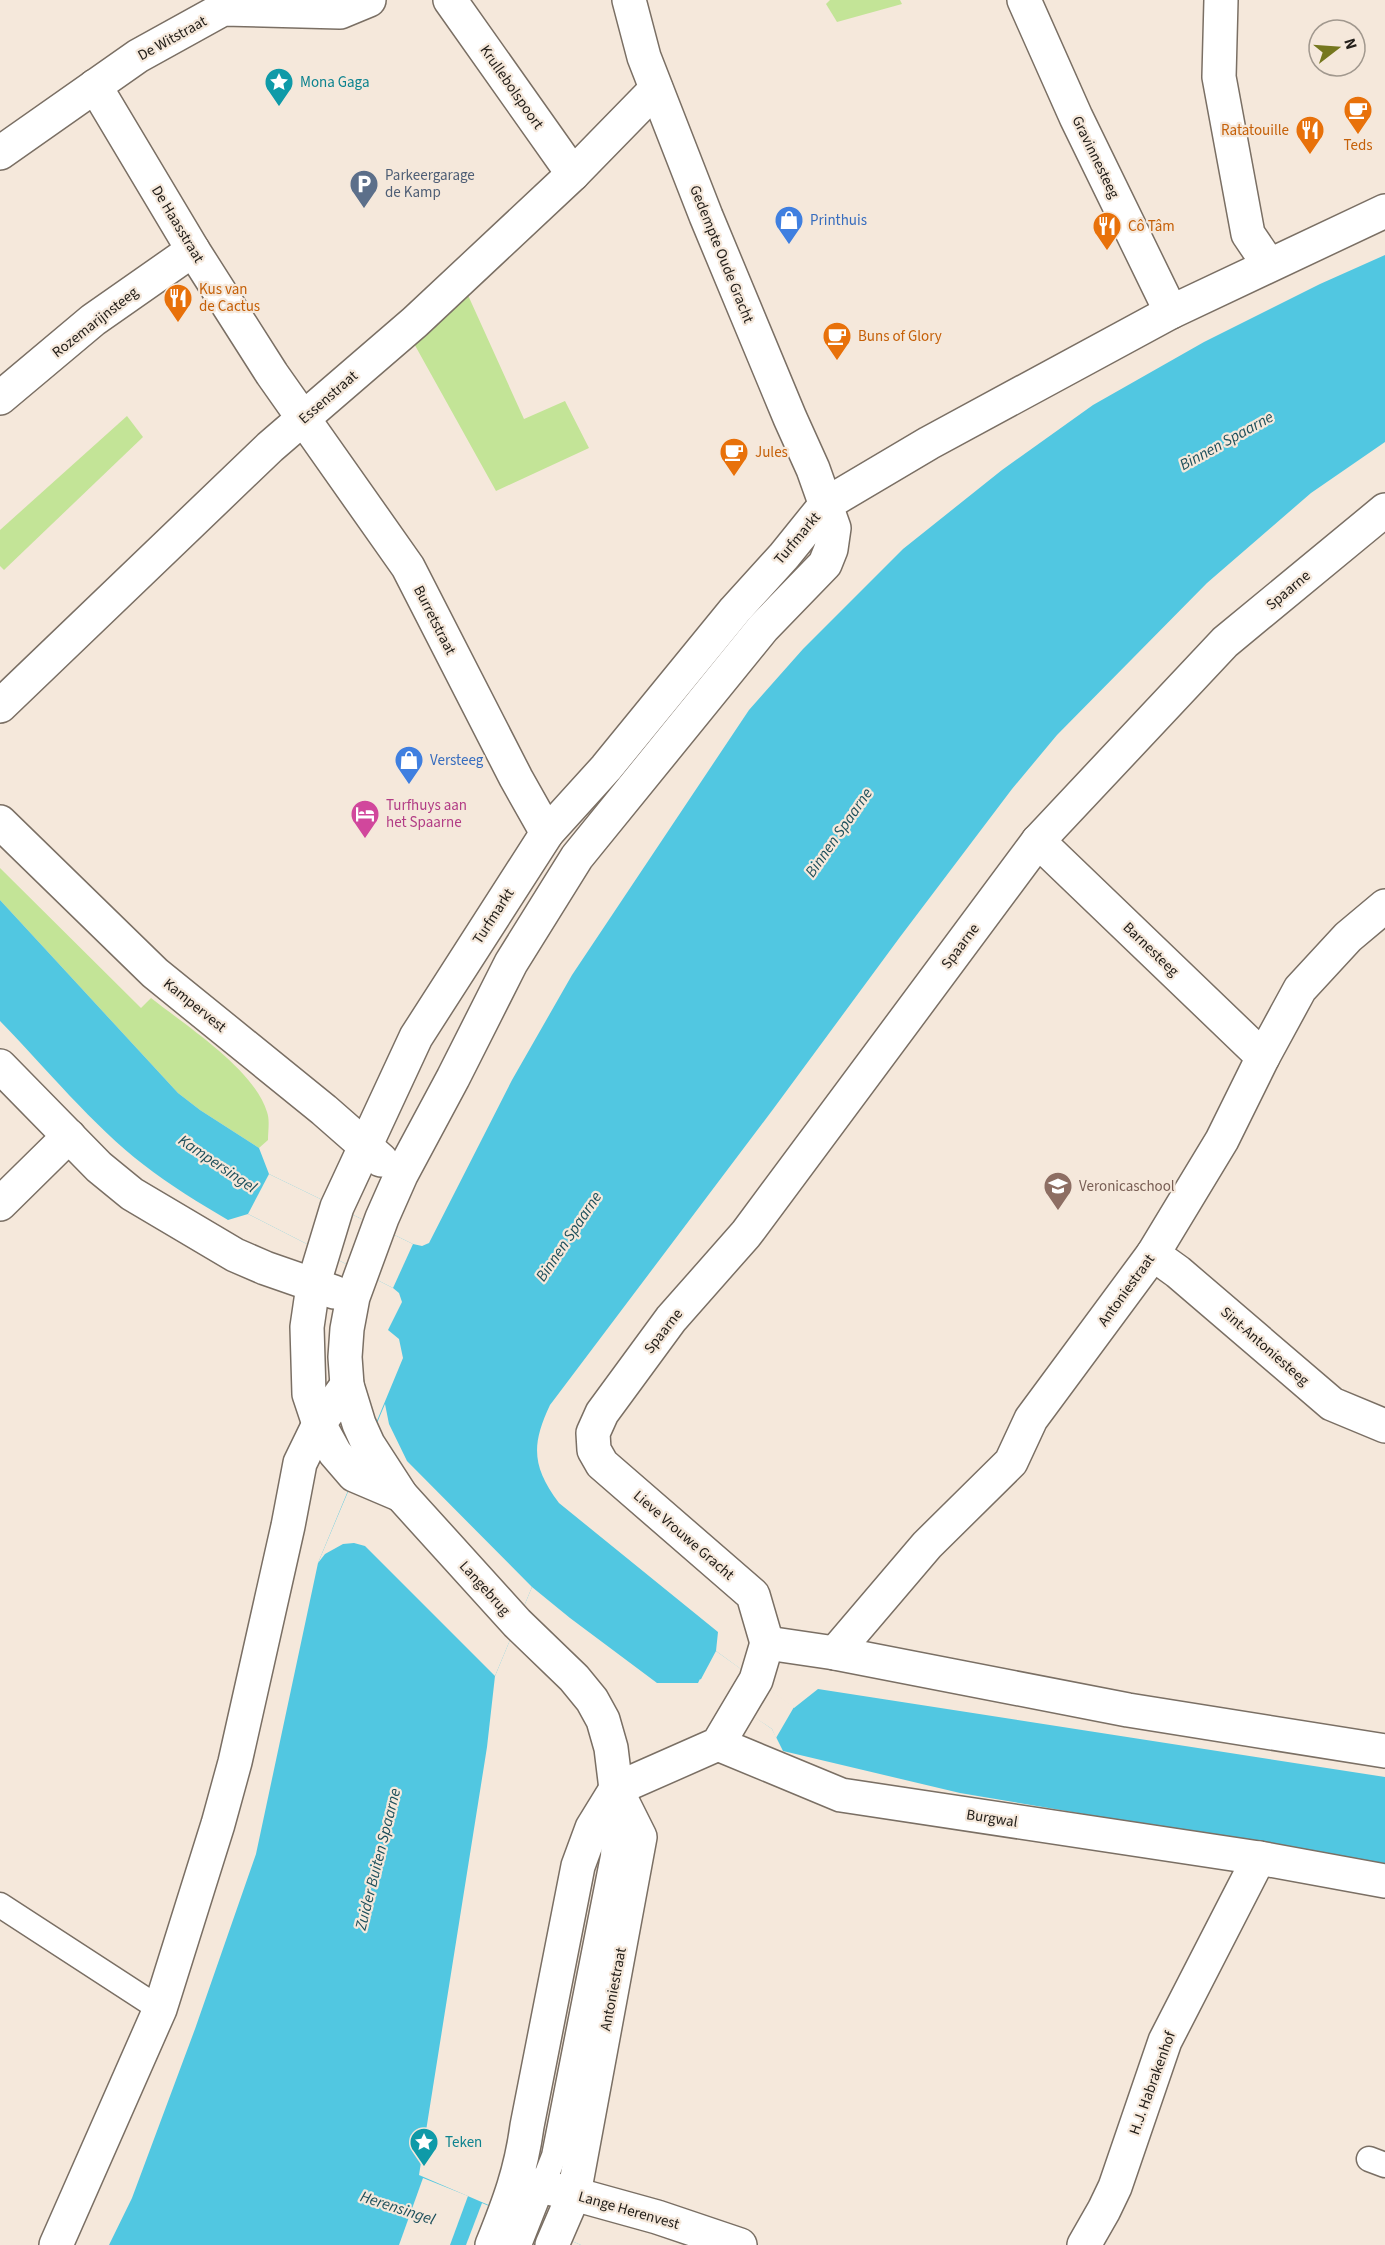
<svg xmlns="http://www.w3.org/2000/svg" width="1385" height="2245" font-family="'Source Sans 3',sans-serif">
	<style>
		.green { fill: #c3e497 }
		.water { fill: #51c7e1 }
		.pier { fill: #f5e8db }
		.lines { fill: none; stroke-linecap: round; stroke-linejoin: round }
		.lane-casing { stroke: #7a6f64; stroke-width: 27 }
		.street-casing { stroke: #7a6f64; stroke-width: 36 }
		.secondary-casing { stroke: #7a6f64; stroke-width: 36 }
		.lane { stroke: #fff; stroke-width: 24 }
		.street { stroke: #fff; stroke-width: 33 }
		.secondary { stroke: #fff; stroke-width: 33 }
		.labels { text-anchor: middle; stroke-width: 4.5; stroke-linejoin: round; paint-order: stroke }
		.street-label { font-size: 15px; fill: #24201b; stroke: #f5e8db }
		.culture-label { font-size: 15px; fill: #0d838f; stroke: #f5e8db; text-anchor: start }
		.food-label { font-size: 15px; fill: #c56008; stroke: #f5e8db; text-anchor: start }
		.service-label { font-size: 15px; fill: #4e5e75; stroke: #f5e8db; text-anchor: start }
		.shop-label { font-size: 15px; fill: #366cbe; stroke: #f5e8db; text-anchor: start }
		.hotel-label { font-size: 15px; fill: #b23c85; stroke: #f5e8db; text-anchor: start }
		.education-label { font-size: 15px; fill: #785e54; stroke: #f5e8db; text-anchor: start }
		.water-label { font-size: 16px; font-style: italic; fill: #1d4f5b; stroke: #f5e8db }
	</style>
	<rect width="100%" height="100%" fill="#f5e8db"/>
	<!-- green -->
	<g class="green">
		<polygon points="830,0 900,0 902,4 837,22 826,4"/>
		<polygon points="467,293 524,419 565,401 589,448 496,491 412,340"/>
		<polygon points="127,416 143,437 4,570 0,566 0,530"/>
		<path d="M0 868 141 1008 151 998C185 1025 255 1070 267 1112 270 1120 268 1131 268 1140L259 1148 200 1110 178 1093 0 900Z"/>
	</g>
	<!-- water -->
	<path class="water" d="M1385 255V442L1311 493 1207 583 1057 735 1012 789 900 937 774 1108 550 1405C531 1445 532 1467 559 1503L718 1632 716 1651 794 1708 818 1689 1385 1777V1865L960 1793 783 1751 772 1729 700 1679 698 1683H657L570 1618 532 1587 495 1676 487 1747 419 2175 581 2245H109L132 2198 195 2029 256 1854 318 1563 403 1358 399 1339 388 1330 402 1302 399 1293 393 1288 248 1214 228 1220C199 1203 170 1185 144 1165 93 1126 45 1067 0 1021V900L178 1093 200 1110 259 1148 269 1174 413 1244 422 1246 429 1243 512 1080 572 975 749 710 803 649 903 549 1002 470 1093 405 1204 342 1320 284Z"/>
	<!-- pier -->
	<g class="pier">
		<polygon points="269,1174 413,1244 393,1288 248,1214"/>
		<polygon points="385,1404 389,1424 407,1461 532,1587 495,1676 365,1546 354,1543 343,1544 325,1554 318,1563"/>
		<polygon points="716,1651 794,1707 776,1738 772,1729 700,1681"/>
		<polygon points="423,2178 468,2196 450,2245 399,2245"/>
		<polygon points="482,2203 581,2245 466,2245"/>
	</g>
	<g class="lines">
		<!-- lane casing -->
		<g class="lane-casing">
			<g id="lane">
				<polyline points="0,1905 160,2009"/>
				<polyline points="1369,2159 1385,2165"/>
				<polyline points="519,2245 554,2156 613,1856 616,1791"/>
			</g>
		</g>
		<!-- street casing -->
		<g class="street-casing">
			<g id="street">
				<polyline points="450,0 573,174"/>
				<polyline points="1024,0 1076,117 1171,312"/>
				<polyline points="1221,0 1219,77 1248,234 1269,265"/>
				<polyline points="95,86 193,250 272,374 408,567 516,778 547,833"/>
				<polyline points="0,153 138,56 223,9 340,12 369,0"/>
				<polyline points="0,398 93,320 193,250"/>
				<polyline points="826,504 929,443 1171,312 1385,211"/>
				<polyline points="0,706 270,447 415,322 573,174 656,89"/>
				<polyline points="1038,841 1263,1057"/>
				<polyline points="0,1204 69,1136"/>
				<polyline points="1153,1254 1178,1272 1332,1404 1385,1426"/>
				<polyline points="767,1643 753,1595 602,1464 594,1450 593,1433 602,1413 671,1319 746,1234 1038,841 1225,642 1385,510"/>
				<polyline points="767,1643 835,1653 1128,1710 1385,1751"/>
				<polyline points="835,1653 927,1545 1011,1462 1031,1419 1153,1254 1222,1140 1263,1057 1300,989 1348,937 1385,906"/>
				<polyline points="718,1744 841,1795 1259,1858 1385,1881"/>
				<polyline points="616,1789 718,1744 756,1680 767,1643"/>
				<polyline points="56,2245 160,2009 218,1824 235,1762 288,1526 300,1463 319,1424 347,1385"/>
				<polyline points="1084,2245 1104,2210 1115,2187 1165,2041 1259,1858"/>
			</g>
		</g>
		<!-- secondary casing -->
		<g class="secondary-casing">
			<g id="secondary">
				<polyline points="0,822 155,973 324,1110 381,1160"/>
				<polyline points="0,1066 99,1167 132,1194 235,1255 265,1268 334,1292"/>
				<polyline points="401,1495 354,1475 335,1453 319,1424 309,1394 307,1327 313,1286 337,1207 416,1037 547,833 606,768 735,610 784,556 826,504"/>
				<polyline points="517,2181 574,2194 657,2217 740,2245"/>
				<path d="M492 2245C509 2203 521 2171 527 2126L578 1866 592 1828 616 1789"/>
				<polyline points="552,2245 574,2194 640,1837 616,1789 611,1748 603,1720 592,1700 574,1678 517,1623 401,1495 368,1444 359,1424 347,1385 345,1357 347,1329 353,1297 382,1218 401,1175 453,1078 511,963 577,857 763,628 825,564 831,549 834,528 813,469 790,418 706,216 644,57 629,0"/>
			</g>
		</g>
		<!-- lane -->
		<use href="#lane" class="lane"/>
		<!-- street -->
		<use href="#street" class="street"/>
		<!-- secondary -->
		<use href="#secondary" class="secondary"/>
	</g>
	<!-- icons -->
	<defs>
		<g id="sight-pin" transform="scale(1.5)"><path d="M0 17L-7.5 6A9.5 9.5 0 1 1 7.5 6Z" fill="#0f9aa8" stroke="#f5e8db"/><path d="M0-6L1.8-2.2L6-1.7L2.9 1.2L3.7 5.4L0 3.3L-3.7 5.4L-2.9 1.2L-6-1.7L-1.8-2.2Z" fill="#fff"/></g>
		<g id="cafe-pin" transform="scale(1.5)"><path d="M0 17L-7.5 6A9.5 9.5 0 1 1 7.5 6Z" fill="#e8710a" stroke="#f5e8db"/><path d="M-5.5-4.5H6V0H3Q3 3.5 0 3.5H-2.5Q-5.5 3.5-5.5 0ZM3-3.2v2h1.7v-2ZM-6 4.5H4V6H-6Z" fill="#fff"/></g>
		<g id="restaurant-pin" transform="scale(1.5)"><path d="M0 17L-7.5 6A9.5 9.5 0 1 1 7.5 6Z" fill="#e8710a" stroke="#f5e8db"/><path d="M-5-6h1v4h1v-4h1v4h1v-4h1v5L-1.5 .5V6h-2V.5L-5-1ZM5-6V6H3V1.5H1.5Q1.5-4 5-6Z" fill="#fff"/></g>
		<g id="parking-pin" transform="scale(1.5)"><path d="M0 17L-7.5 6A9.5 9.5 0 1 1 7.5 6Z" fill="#5c6f8a" stroke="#f5e8db"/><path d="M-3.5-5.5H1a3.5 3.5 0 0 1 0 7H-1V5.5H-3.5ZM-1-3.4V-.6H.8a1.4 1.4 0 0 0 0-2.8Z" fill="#fff"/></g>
		<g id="shop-pin" transform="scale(1.5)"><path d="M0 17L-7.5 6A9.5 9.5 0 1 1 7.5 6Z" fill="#3f7fe0" stroke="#f5e8db"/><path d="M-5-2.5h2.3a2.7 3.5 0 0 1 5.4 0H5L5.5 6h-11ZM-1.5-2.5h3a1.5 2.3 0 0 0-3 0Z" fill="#fff"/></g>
		<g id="hotel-pin" transform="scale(1.5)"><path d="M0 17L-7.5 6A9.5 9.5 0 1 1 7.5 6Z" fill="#d1479c" stroke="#f5e8db"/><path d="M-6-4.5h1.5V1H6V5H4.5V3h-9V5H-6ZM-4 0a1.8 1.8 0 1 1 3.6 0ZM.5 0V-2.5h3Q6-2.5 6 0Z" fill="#fff"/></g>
		<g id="school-pin" transform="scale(1.5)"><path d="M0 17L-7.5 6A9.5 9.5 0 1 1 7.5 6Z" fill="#8d6e63" stroke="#f5e8db"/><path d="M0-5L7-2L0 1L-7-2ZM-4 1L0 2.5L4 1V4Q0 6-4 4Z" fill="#fff"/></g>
	</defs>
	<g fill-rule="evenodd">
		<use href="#sight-pin" x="279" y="82"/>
		<use href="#cafe-pin" x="1358" y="110"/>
		<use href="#restaurant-pin" x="1310" y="130"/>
		<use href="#parking-pin" x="364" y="184"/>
		<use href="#shop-pin" x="789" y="220"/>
		<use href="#restaurant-pin" x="1107" y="226"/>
		<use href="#restaurant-pin" x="178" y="298"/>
		<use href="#cafe-pin" x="837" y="336"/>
		<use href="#cafe-pin" x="734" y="452"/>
		<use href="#shop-pin" x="409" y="760"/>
		<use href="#hotel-pin" x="365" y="814"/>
		<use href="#school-pin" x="1058" y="1186"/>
		<use href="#sight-pin" x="424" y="2142"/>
	</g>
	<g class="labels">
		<!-- street labels -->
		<g class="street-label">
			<text transform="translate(172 38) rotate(-29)" y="5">De Witstraat</text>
			<text transform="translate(512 87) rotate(55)" y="5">Krullebolspoort</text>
			<text transform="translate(1096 157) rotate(64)" y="5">Gravinnesteeg</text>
			<text transform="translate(178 224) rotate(59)" y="5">De Haasstraat</text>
			<text transform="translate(722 254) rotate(68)" y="5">Gedempte Oude Gracht</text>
			<text transform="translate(95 322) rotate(-38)" y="5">Rozemarijnsteeg</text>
			<text transform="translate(328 397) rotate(-41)" y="5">Essenstraat</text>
			<text transform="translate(797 538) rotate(-50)" y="5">Turfmarkt</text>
			<text transform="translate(1288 590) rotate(-40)" y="5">Spaarne</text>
			<text transform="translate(435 620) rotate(63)" y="5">Burretstraat</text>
			<text transform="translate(493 916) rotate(-57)" y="5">Turfmarkt</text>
			<text transform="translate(960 946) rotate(-53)" y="5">Spaarne</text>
			<text transform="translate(1151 949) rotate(44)" y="5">Barnesteeg</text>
			<text transform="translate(195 1005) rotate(39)" y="5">Kampervest</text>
			<text transform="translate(1126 1290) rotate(-54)" y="5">Antoniestraat</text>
			<text transform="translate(663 1331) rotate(-52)" y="5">Spaarne</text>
			<text transform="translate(1265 1346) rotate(41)" y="5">Sint-Antoniesteeg</text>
			<text transform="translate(684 1535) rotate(41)" y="5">Lieve Vrouwe Gracht</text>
			<text transform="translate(485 1588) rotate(48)" y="5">Langebrug</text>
			<text transform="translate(992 1818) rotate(9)" y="5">Burgwal</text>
			<text transform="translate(613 1989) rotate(-79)" y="5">Antoniestraat</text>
			<text transform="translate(1152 2083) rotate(-70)" y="5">H.J. Habrakenhof</text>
			<text transform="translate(629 2210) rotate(16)" y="5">Lange Herenvest</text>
		</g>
		<!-- culture labels -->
		<g class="culture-label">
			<text x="300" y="87">Mona Gaga</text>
			<text x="445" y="2147">Teken</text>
		</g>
		<!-- food labels -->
		<g class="food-label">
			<text x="1289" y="135" text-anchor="end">Ratatouille</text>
			<text x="1358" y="150" text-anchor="middle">Teds</text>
			<text x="1128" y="231">Cô Tâm</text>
			<text x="199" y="294">Kus van<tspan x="199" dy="17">de Cactus</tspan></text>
			<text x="858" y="341">Buns of Glory</text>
			<text x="755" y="457">Jules</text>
		</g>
		<!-- service labels -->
		<g class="service-label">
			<text x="385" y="180">Parkeergarage<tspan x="385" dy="17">de Kamp</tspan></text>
		</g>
		<!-- shop labels -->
		<g class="shop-label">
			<text x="810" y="225">Printhuis</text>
			<text x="430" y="765">Versteeg</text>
		</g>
		<!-- hotel labels -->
		<g class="hotel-label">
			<text x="386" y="810">Turfhuys aan<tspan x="386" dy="17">het Spaarne</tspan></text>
		</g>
		<!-- education labels -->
		<g class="education-label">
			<text x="1079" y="1191">Veronicaschool</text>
		</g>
		<!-- water labels -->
		<g class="water-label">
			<text transform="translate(1226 440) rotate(-29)" y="6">Binnen Spaarne</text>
			<text transform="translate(838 832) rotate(-55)" y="6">Binnen Spaarne</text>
			<text transform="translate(218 1163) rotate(34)" y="6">Kampersingel</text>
			<text transform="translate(568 1236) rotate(-56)" y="6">Binnen Spaarne</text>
			<text transform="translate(377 1859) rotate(-76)" y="6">Zuider Buiten Spaarne</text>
			<text transform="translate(398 2207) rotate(18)" y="6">Herensingel</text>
		</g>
	</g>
	<!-- north arrow -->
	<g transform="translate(1337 48) rotate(73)"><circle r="28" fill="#f5e8db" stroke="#a1988e" stroke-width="1.5"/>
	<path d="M0-4.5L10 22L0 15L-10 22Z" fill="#75771e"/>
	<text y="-9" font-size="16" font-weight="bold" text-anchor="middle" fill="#24201b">N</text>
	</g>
</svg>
